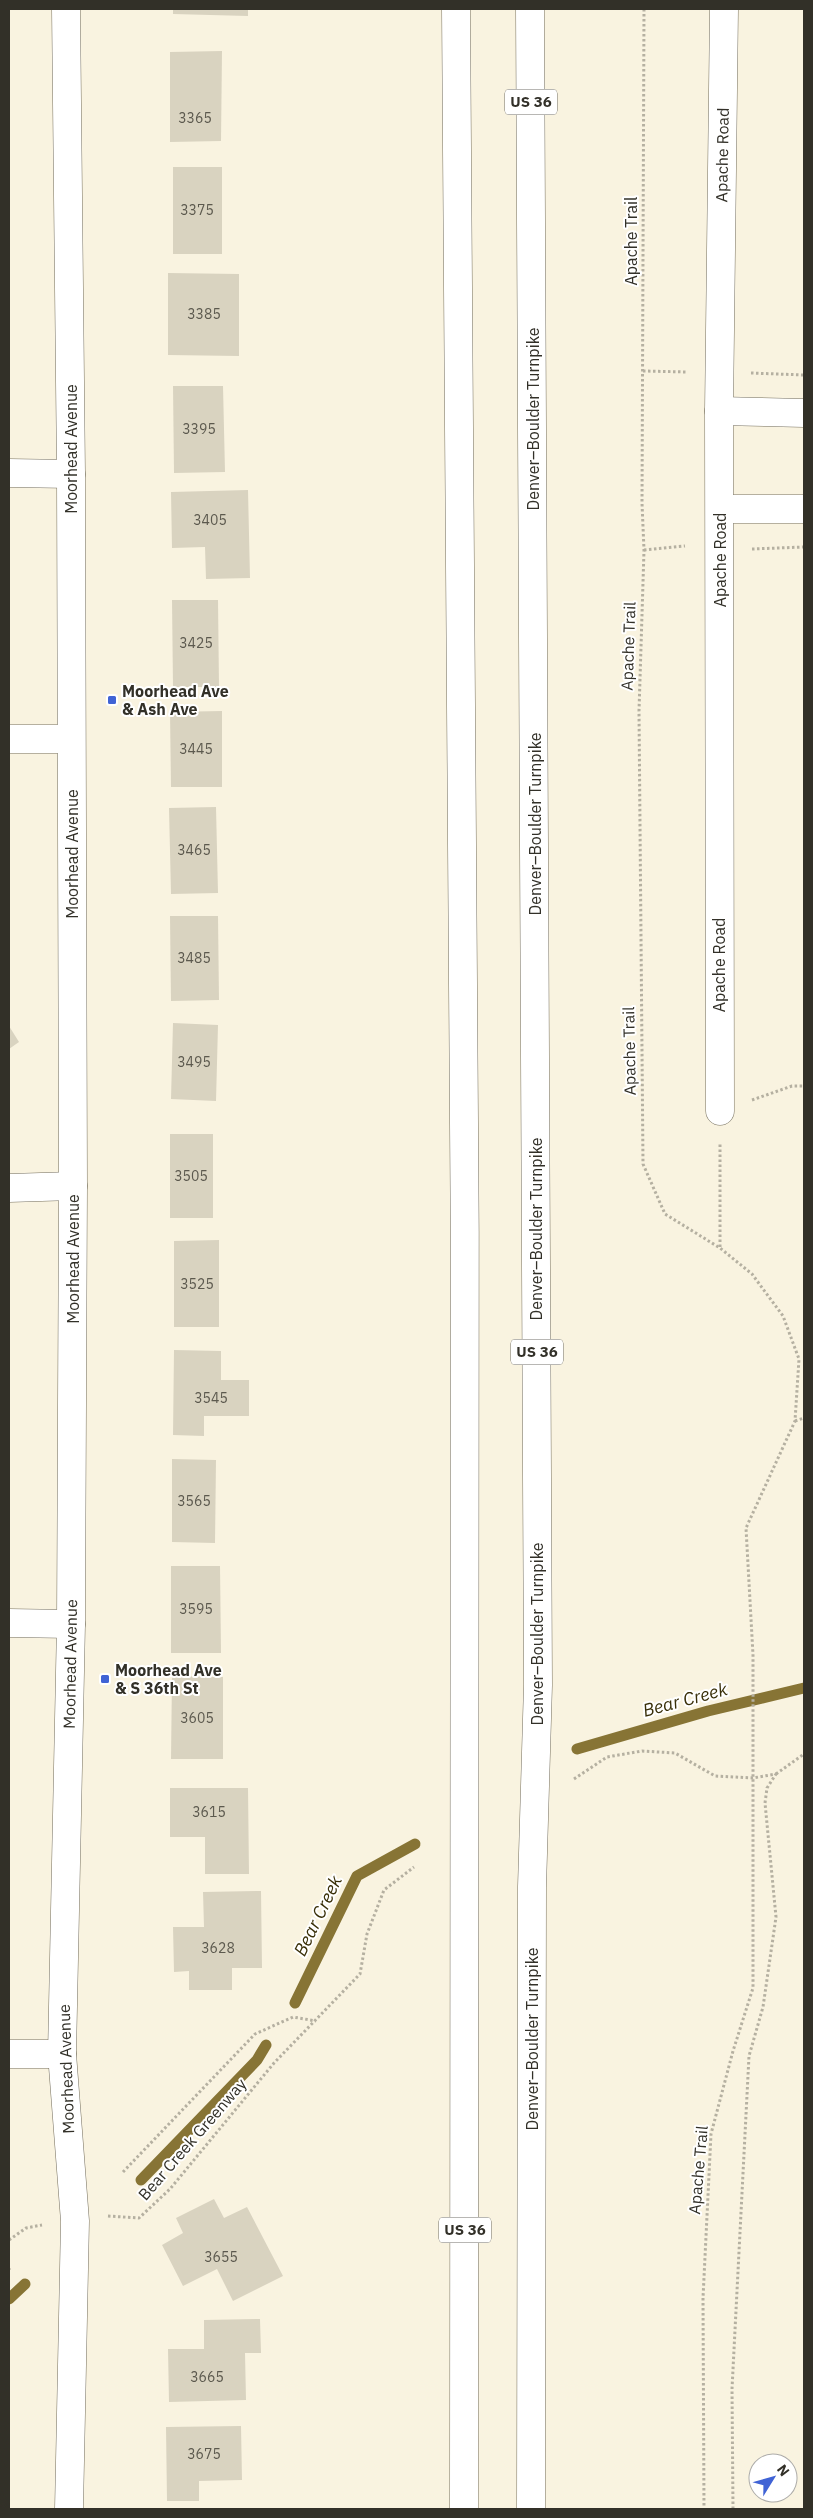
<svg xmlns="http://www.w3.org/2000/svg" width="813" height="2518" font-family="'IBM Plex Sans',sans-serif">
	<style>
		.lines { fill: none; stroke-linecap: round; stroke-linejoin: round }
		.stream { stroke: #877435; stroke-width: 11 }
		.building { fill: #d9d3c0 }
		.minor-casing { stroke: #756f5e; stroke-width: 29 }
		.highway-casing { stroke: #756f5e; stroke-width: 29 }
		.path { stroke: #b5b0a1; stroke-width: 3; stroke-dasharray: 2.5 2.5; stroke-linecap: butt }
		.minor { stroke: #fff; stroke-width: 28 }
		.highway { stroke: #fff; stroke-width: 28 }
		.poi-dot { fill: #4063d5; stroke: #fff; stroke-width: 2 }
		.labels { text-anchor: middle; stroke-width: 4; stroke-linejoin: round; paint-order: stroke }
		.number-label { font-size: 14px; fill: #5c594e }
		.shield { fill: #fff; stroke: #706e68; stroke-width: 1 }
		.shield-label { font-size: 15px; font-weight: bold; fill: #323028 }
		.street-label { font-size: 16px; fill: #323028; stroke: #fff }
		.poi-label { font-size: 16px; font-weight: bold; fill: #323028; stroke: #fff; text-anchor: start }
		.water-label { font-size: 18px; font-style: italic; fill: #392f08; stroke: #fff }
	</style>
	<rect width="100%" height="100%" fill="#f9f3e0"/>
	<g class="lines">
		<!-- stream -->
		<g class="stream">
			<polyline points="577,1749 708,1711 804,1688"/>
			<polyline points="295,2003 357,1876 415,1844"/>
			<polyline points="141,2180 257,2060 266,2045"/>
			<polyline points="9,2299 25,2284"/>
		</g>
	</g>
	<!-- building -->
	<g class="building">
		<polygon points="173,9 248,9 248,16 173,14"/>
		<polygon points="222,51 221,141 170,142 170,52"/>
		<rect x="173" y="167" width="49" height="87"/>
		<polygon points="168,273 239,274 239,356 168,355"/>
		<polygon points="173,386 223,386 225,472 174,473"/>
		<polygon points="248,490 250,578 206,579 205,547 172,548 171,492"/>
		<polygon points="172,600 218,600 219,687 173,687"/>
		<polygon points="222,711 222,787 171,787 170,712"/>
		<polygon points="216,807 218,893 171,894 169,808"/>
		<polygon points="170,916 218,916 219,1000 171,1001"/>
		<polygon points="173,1023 218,1025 216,1101 171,1099"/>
		<polygon points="9,1026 19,1042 9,1049"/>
		<rect x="170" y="1134" width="43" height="84"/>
		<polygon points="219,1240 219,1327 174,1327 174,1241"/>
		<polygon points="174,1350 221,1351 221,1380 249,1380 249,1416 204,1416 204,1436 173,1435"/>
		<polygon points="172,1459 216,1460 215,1543 172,1542"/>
		<polygon points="171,1566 220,1566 221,1653 171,1653"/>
		<polygon points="172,1676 223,1677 223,1759 171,1759"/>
		<polygon points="170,1788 248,1788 249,1874 205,1874 205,1837 170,1837"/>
		<polygon points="261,1891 262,1968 232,1968 232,1990 189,1990 189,1971 174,1972 173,1927 204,1927 203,1892"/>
		<polygon points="214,2199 224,2218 247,2207 283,2276 233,2301 217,2269 183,2286 162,2245 183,2233 176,2218"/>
		<polygon points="260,2319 261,2353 245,2353 246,2400 169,2402 168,2349 204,2349 204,2320"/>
		<polygon points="241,2426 242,2480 199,2481 199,2501 167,2501 166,2427"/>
	</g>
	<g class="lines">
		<!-- minor casing -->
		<g class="minor-casing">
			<g id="minor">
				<polyline points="66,9 71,474 73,1186 71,1624 62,2054 75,2221 69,2509"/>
				<polyline points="719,411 804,413"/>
				<polyline points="9,473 71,474"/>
				<polyline points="720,509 804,509"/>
				<polyline points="9,739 71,739"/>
				<polyline points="720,1111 719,411 724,9"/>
				<polyline points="9,1188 73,1186"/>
				<polyline points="9,1623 71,1624"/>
				<polyline points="9,2054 62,2054"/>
			</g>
		</g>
		<!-- highway casing -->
		<g class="highway-casing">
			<g id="highway">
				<path d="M456 9C465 842 468 1676 464 2509"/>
				<polyline points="530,9 538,1685 532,1887 531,2509"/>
			</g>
		</g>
		<!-- path -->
		<g class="path">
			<polyline points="644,9 642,503 644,550 639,711 643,1164 665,1214 720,1248 752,1274 783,1316 799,1359 795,1421 746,1528 753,1655 753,1988 733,2051 711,2134 703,2298 704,2509"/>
			<polyline points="643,371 687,372"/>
			<polyline points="751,373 804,375"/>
			<polyline points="752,549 804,547"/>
			<polyline points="644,550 685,546"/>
			<polyline points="752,1100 792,1086 804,1086"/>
			<polyline points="720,1247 720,1143"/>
			<polyline points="795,1421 804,1418"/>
			<polyline points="776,1774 804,1754"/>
			<polyline points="574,1779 607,1757 642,1751 675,1753 715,1776 753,1778 776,1774 767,1788 765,1803 776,1917 763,2007 749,2056 732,2389 733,2509"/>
			<polyline points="123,2172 255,2034 293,2017 316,2021"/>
			<polyline points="108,2216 139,2218 170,2189 274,2063 360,1974 367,1934 384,1890 414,1867"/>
			<polyline points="9,2240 26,2228 42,2225"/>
			<polyline points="9,2269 10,2268"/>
		</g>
		<!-- minor -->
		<use href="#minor" class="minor"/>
		<!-- highway -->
		<use href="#highway" class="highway"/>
	</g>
	<!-- markers -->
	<g class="poi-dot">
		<rect x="107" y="695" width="10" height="10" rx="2.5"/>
		<rect x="100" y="1674" width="10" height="10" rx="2.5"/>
	</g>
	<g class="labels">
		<!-- number labels -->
		<g class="number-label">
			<text x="195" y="123">3365</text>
			<text x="197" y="215">3375</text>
			<text x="204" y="319">3385</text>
			<text x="199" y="434">3395</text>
			<text x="210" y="525">3405</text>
			<text x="196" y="648">3425</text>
			<text x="196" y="754">3445</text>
			<text x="194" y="855">3465</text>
			<text x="194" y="963">3485</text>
			<text x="194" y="1067">3495</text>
			<text x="191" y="1181">3505</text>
			<text x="197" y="1289">3525</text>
			<text x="211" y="1403">3545</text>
			<text x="194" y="1506">3565</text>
			<text x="196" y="1614">3595</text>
			<text x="197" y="1723">3605</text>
			<text x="209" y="1817">3615</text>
			<text x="218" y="1953">3628</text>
			<text x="221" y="2262">3655</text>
			<text x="207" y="2382">3665</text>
			<text x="204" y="2459">3675</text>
		</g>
		<!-- shield labels -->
		<g class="shield">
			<rect x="505" y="89.5" width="52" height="25" rx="4"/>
			<rect x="511" y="1339.5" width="52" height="25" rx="4"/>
			<rect x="439" y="2217.5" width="52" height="25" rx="4"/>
		</g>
		<g class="shield-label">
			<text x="531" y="107">US 36</text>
			<text x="537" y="1357">US 36</text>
			<text x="465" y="2235">US 36</text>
		</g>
		<!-- street labels -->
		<g class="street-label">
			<text transform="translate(722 155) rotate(-89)" y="6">Apache Road</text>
			<text transform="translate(631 241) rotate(-90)" y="6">Apache Trail</text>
			<text transform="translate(533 419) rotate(-90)" y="6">Denver–Boulder Turnpike</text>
			<text transform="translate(71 449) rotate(-90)" y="6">Moorhead Avenue</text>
			<text transform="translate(720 560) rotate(-90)" y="6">Apache Road</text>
			<text transform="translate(628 646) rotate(-88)" y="6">Apache Trail</text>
			<text transform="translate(535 824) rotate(-90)" y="6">Denver–Boulder Turnpike</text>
			<text transform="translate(72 854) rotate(-90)" y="6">Moorhead Avenue</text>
			<text transform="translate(719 965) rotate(-90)" y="6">Apache Road</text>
			<text transform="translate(629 1051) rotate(-91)" y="6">Apache Trail</text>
			<text transform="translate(536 1229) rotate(-90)" y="6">Denver–Boulder Turnpike</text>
			<text transform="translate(73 1259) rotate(-90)" y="6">Moorhead Avenue</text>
			<text transform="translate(537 1634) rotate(-90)" y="6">Denver–Boulder Turnpike</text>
			<text transform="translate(70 1664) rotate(-89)" y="6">Moorhead Avenue</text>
			<text transform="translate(532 2039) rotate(-90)" y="6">Denver–Boulder Turnpike</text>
			<text transform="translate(66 2069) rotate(-92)" y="6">Moorhead Avenue</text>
			<text transform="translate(192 2139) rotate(-49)" y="6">Bear Creek Greenway</text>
			<text transform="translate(698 2170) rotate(-85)" y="6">Apache Trail</text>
		</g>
		<!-- poi labels -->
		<g class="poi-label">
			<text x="122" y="697">Moorhead Ave<tspan x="122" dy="18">&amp; Ash Ave</tspan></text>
			<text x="115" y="1676">Moorhead Ave<tspan x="115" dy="18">&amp; S 36th St</tspan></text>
		</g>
		<!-- water labels -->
		<g class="water-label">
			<text transform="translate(685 1700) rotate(-15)" y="6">Bear Creek</text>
			<text transform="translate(318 1916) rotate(-64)" y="6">Bear Creek</text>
		</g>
	</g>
	<!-- border -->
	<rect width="813" height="2518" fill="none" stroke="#323028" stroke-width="20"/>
	<!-- north arrow -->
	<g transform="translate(773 2478) rotate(53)"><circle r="24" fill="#ffffff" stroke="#adaca9"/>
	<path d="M0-4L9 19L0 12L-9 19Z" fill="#4063d5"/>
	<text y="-8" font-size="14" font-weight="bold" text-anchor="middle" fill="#323028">N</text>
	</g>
</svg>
